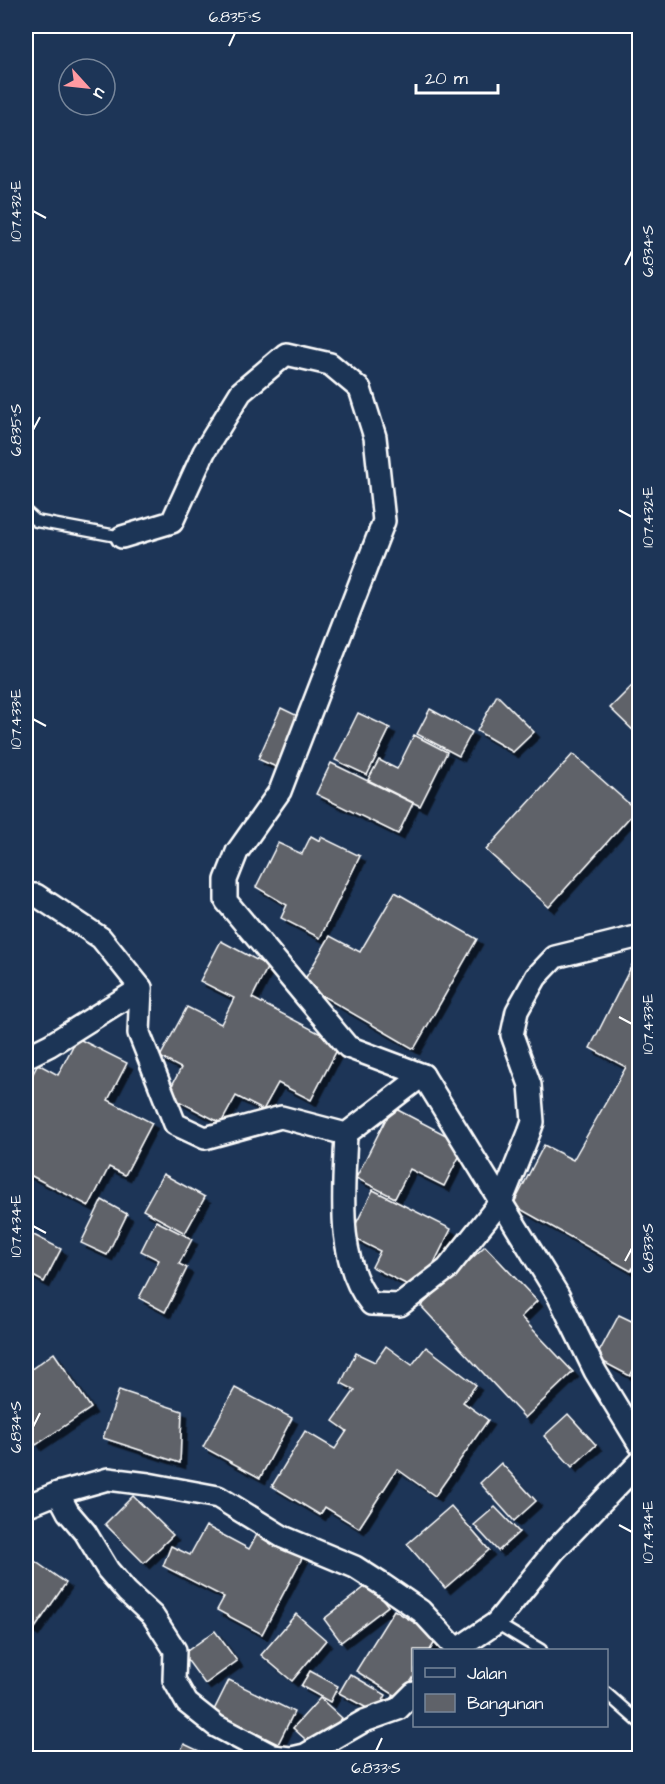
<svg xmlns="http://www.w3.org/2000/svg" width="665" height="1784" font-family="'Architects Daughter',sans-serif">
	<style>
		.building { fill: #5f6269; stroke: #fff; stroke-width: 1.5; filter: url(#shadow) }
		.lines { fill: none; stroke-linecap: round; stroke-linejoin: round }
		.service-casing { stroke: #fff; stroke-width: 15 }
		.minor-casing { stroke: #fff; stroke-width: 26 }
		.service { stroke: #1d3557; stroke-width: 10 }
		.minor { stroke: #1d3557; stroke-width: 21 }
		.ticks { fill: none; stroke: #fff; stroke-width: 2 }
		.neatline { fill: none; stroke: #fff; stroke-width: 2 }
		.ticks-label { font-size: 15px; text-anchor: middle; fill: #fff }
	</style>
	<defs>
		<filter id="shadow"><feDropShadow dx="5.5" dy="5.5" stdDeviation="0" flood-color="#0009"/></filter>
	</defs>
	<rect width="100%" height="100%" fill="#1d3557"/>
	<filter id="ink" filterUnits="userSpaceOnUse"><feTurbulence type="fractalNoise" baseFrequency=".0167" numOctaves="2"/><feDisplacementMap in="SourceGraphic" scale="12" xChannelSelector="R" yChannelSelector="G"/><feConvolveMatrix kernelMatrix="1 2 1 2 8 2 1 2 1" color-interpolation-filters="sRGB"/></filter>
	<g filter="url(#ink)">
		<!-- building -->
		<g class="building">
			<polygon points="640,678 640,737 610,708"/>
			<polygon points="497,695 534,732 513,752 477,731"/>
			<polygon points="281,708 304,719 281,769 258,759"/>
			<polygon points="430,709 472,732 459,756 417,734"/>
			<polygon points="358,713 390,728 367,775 335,760"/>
			<polygon points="414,735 447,752 420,806 368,780 379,760 397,769"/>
			<polygon points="573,754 636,810 549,907 486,850"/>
			<polygon points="331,763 413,803 398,834 316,794"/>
			<polygon points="311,836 320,841 321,837 360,856 320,938 281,918 287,905 256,887 278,843 302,854"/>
			<polygon points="395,892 477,939 414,1049 302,984 330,936 360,952"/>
			<polygon points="221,941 268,966 252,998 340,1044 311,1100 278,1083 263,1110 236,1096 221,1123 167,1095 181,1068 160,1057 187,1007 221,1024 234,998 200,981"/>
			<polygon points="637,955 640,956 640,1257 631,1271 513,1205 544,1145 573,1160 626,1067 590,1048"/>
			<polygon points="77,1038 127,1063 108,1100 152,1123 125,1175 109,1167 89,1206 26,1173 26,1087 38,1064 58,1075"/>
			<polygon points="392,1107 465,1145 444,1186 410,1169 395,1198 356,1178"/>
			<polygon points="163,1174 205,1197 185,1233 143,1210"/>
			<polygon points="373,1190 451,1229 428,1275 416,1289 372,1267 380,1251 350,1236"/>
			<polygon points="102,1200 127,1214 107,1255 81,1243"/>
			<polygon points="156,1221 192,1239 179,1264 187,1268 165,1312 139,1298 159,1260 141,1251"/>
			<polygon points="26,1231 61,1249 44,1282 26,1272"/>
			<polygon points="485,1246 537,1301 521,1317 573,1372 525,1418 421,1306"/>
			<polygon points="619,1315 640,1325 640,1358 630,1376 596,1358"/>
			<polygon points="386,1346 412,1365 426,1347 476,1385 463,1402 488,1420 435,1496 397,1469 359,1528 325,1507 320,1515 272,1486 305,1431 335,1449 347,1431 333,1421 355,1390 341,1383 356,1353 375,1362"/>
			<polygon points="54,1353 91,1408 36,1445 26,1429 26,1373"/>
			<polygon points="235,1388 292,1418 260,1478 203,1447"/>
			<polygon points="119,1390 182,1411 180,1463 103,1438"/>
			<polygon points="568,1414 596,1445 572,1467 544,1436"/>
			<polygon points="501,1463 536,1501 514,1521 480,1483"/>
			<polygon points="133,1496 173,1535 144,1563 105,1524"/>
			<polygon points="451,1506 489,1550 445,1588 407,1544"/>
			<polygon points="495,1507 519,1532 498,1551 474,1525"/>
			<polygon points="206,1526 249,1549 258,1533 303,1556 262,1634 217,1610 224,1597 163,1566 171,1546 190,1555"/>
			<polygon points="26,1555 66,1583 33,1631 26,1625"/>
			<polygon points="370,1583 388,1606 341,1642 324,1619"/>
			<polygon points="394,1610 438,1637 430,1650 414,1650 414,1676 401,1699 356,1671"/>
			<polygon points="296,1614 326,1640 292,1681 261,1655"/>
			<polygon points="215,1631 237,1661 205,1684 183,1654"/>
			<polygon points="310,1671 338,1686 330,1702 301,1686"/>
			<polygon points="350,1674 386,1695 376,1713 339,1693"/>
			<polygon points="229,1680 294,1712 278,1744 213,1712"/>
			<polygon points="320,1698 342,1718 315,1748 293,1728"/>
			<polygon points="184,1744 210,1756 209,1758 177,1758"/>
		</g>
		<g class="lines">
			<!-- service casing -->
			<g class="service-casing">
				<g id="service">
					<polyline points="26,512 36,521 122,537"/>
					<polyline points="496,1623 541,1650"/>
					<polyline points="606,1693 640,1723"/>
				</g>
			</g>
			<!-- minor casing -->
			<g class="minor-casing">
				<g id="minor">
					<polyline points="122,537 172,522 204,452 241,392 286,354 330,364 360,389 375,437 384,521 280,791 237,852 226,880 226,901 348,1047 423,1075 558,1295 595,1371 640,1445"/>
					<polyline points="26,895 36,895 101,938 141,988 139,1033 175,1124 205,1138 281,1117 346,1134 423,1075"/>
					<polyline points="26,1057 50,1045 141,988"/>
					<path d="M346 1134C344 1188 335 1260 371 1304L400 1305 447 1269 502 1200 529 1133 533 1122 530 1085 512 1035 517 1011 536 977 555 957 640 936"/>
					<polyline points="58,1493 68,1512 85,1532 108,1570 127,1592 153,1616 175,1650 174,1680 187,1703 216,1726 273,1756 290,1758"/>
					<polyline points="26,1506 58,1493 108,1479 148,1484 218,1497 283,1537 355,1567 383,1585 421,1611 457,1650"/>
					<polyline points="456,1650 496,1623 554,1551 640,1462"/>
					<polyline points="292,1758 305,1755 364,1721 398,1709 414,1693"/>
				</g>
			</g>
			<!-- service -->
			<use href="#service" class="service"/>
			<!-- minor -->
			<use href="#minor" class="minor"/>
		</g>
	</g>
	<!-- ticks -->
	<path class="ticks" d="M229 46 235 33M33 211 46 218M625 265 632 251M33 430 40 417M619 510 632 517M33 719 46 726M619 1017 632 1024M33 1226 46 1233M625 1261 632 1248M33 1427 40 1413M619 1525 632 1532M376 1751 382 1738"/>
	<!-- margin -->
	<rect width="665" height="1784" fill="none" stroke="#1d3557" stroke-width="66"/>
	<!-- legend -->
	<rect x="413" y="1649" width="195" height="78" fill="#1d3557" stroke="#77869a" stroke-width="1.5"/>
	<rect x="425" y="1668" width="30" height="9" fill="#1d3557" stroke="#77869a" stroke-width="1.5"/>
	<text x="467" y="1679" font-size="18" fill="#ffffff">Jalan</text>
	<rect x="425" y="1694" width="30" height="18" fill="#5f6269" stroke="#77869a" stroke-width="1.5"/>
	<text x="467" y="1709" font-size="18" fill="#ffffff">Bangunan</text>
	<!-- north arrow -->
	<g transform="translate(87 87) rotate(117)"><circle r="28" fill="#1d3557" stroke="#77869a" stroke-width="1.5"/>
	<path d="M0-4.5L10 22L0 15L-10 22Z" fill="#ff9aa2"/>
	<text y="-9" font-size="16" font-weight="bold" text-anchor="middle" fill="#ffffff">U</text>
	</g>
	<!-- scale -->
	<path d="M416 84v9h82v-9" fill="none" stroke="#ffffff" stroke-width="3"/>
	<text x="425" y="84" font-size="18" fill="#ffffff" stroke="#1d3557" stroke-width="4.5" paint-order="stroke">20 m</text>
	<rect x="33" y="33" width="599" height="1718" class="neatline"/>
	<g class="ticks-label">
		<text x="235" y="22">6.835°S</text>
		<text transform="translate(16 211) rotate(-90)" y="5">107.432°E</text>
		<text transform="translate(648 251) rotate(-90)" y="5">6.834°S</text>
		<text transform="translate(16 430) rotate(-90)" y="5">6.835°S</text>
		<text transform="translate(648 517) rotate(-90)" y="5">107.432°E</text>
		<text transform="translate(16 719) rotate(-90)" y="5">107.433°E</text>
		<text transform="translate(648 1024) rotate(-90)" y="5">107.433°E</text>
		<text transform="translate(16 1226) rotate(-90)" y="5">107.434°E</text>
		<text transform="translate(648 1248) rotate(-90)" y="5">6.833°S</text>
		<text transform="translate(16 1427) rotate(-90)" y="5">6.834°S</text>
		<text transform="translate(648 1532) rotate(-90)" y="5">107.434°E</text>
		<text x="376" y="1773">6.833°S</text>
	</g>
</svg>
